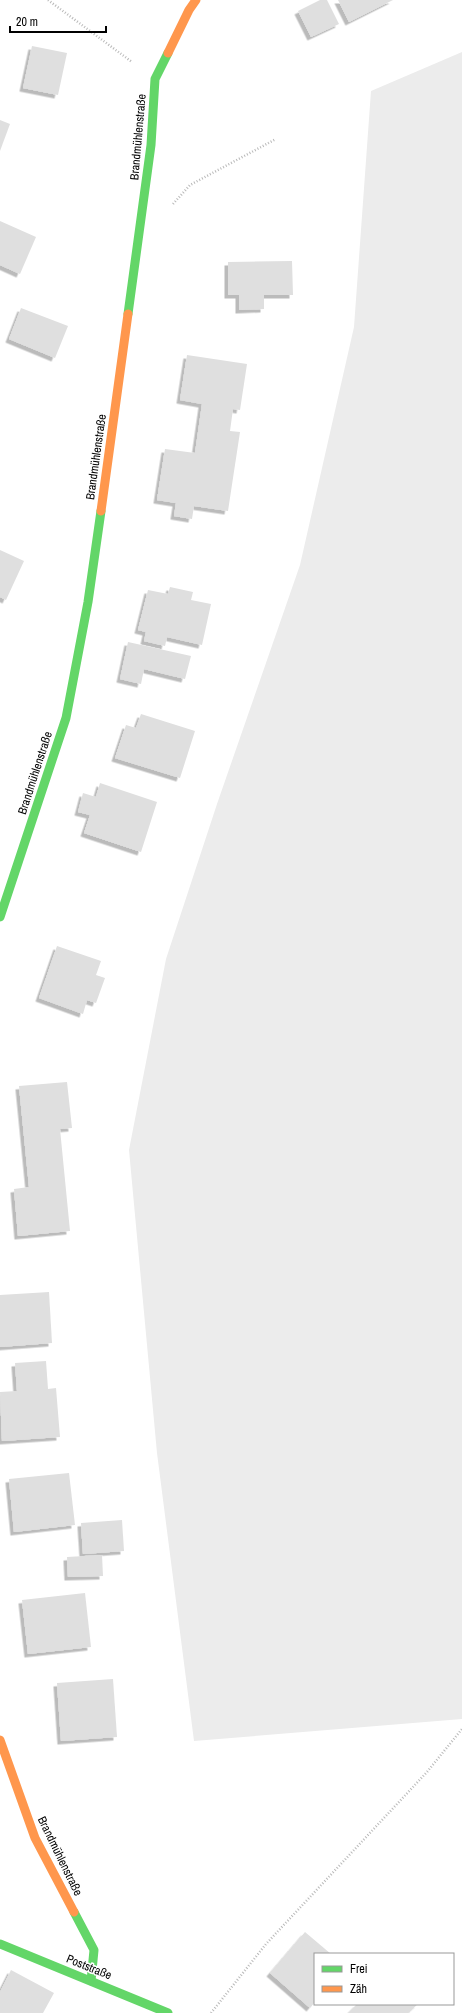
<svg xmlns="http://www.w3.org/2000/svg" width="462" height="2013" font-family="'Archivo Narrow',sans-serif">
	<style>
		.green { fill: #ececec }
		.building { fill: #dfdfdf; filter: url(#shadow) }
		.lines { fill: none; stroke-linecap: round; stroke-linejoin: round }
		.path { stroke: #b9b9b9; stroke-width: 2.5; stroke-dasharray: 1 2; stroke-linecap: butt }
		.fast { stroke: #63d668; stroke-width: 9 }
		.slow { stroke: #ff974d; stroke-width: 9 }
		.labels { text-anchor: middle; stroke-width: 3; stroke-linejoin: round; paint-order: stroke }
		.street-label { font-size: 12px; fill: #000; stroke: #fff }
	</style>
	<defs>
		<filter id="shadow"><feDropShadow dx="-3.5" dy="3.5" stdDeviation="0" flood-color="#0004"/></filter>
	</defs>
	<rect width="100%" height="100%" fill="#fff"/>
	<!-- green -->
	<polygon class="green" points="462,52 462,1719 194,1741 157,1453 129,1150 166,959 217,804 300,565 354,327 371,91"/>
	<!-- building -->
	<g class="building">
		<polygon points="320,0 327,0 339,24 311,37 298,11"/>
		<polygon points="338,0 393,0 349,22"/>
		<polygon points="32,46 67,53 58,95 23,88"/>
		<polygon points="0,120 10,124 0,151"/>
		<polygon points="0,221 36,237 20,274 0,265"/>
		<polygon points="292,261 293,295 264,295 264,309 239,310 239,295 228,295 228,262"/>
		<polygon points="21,308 68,326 55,358 9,339"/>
		<polygon points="187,355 247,364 240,410 233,409 230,431 240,432 228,511 194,506 192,519 174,516 176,503 157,500 165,449 195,453 202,404 180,400"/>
		<polygon points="0,550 24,561 6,600 0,597"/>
		<polygon points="170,587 193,592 191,600 211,604 202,645 167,637 165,646 144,641 146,632 138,630 148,590 168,594"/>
		<polygon points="128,642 191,656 185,679 144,669 141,684 120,679"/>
		<polygon points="141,714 195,731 180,778 115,758 126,725 136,728"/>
		<polygon points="100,783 157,802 141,852 84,833 90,815 78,812 83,793 96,797"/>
		<polygon points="57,946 101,961 96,975 105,978 96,1003 87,1000 83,1014 39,998"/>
		<polygon points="67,1082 72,1128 60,1129 70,1231 18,1236 14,1189 29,1187 19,1086"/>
		<polygon points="49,1292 52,1343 0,1347 0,1295"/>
		<polygon points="46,1361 48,1389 56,1388 60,1437 2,1441 0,1392 17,1391 15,1363"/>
		<polygon points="69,1473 75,1525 14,1532 9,1479"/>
		<polygon points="122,1520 124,1551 83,1554 81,1523"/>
		<polygon points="102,1555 103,1576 68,1577 67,1557"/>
		<polygon points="85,1593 91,1647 28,1654 22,1600"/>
		<polygon points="113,1679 117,1737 61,1741 57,1683"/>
		<polygon points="305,1932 331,1954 315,1954 315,2002 310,2008 270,1973"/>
		<polygon points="11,1970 54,1993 43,2013 0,2013 0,1992"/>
		<polygon points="357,2004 418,2004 408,2013 348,2013"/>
	</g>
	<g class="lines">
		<!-- path -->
		<g class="path">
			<polyline points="48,0 132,62"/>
			<polyline points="173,204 190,185 276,139"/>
			<polyline points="211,2013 266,1944 427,1772 462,1729"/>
		</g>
		<!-- fast -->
		<g class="fast">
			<polyline points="128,314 151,145 155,79 168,53"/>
			<polyline points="0,917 66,718 88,602 101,511"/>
			<polyline points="74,1912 94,1950 91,1981"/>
			<polyline points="0,1944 168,2013"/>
		</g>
		<!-- slow -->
		<g class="slow">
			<polyline points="168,53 189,10 196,0"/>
			<polyline points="101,511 128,314"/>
			<polyline points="0,1740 35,1838 74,1912"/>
		</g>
	</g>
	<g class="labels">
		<!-- street labels -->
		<g class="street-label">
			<text transform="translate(138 137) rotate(-85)" y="4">Brandmühlenstraße</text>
			<text transform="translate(96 457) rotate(-82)" y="4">Brandmühlenstraße</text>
			<text transform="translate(35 773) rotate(-72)" y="4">Brandmühlenstraße</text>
			<text transform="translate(60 1856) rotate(64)" y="4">Brandmühlenstraße</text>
			<text transform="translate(89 1967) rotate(22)" y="4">Poststraße</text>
		</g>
	</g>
	<!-- legend -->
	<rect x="314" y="1953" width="140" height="52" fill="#ffffff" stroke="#999999"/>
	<rect x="322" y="1966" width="20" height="6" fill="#63d668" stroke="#999999"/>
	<text x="350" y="1973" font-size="12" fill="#000000">Frei</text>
	<rect x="322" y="1986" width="20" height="6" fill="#ff974d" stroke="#999999"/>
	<text x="350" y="1993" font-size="12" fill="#000000">Zäh</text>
	<!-- scale -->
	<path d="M10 26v6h96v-6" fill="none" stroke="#000000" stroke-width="2"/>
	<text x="16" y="26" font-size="12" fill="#000000" stroke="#ffffff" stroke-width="3" paint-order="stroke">20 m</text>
</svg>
